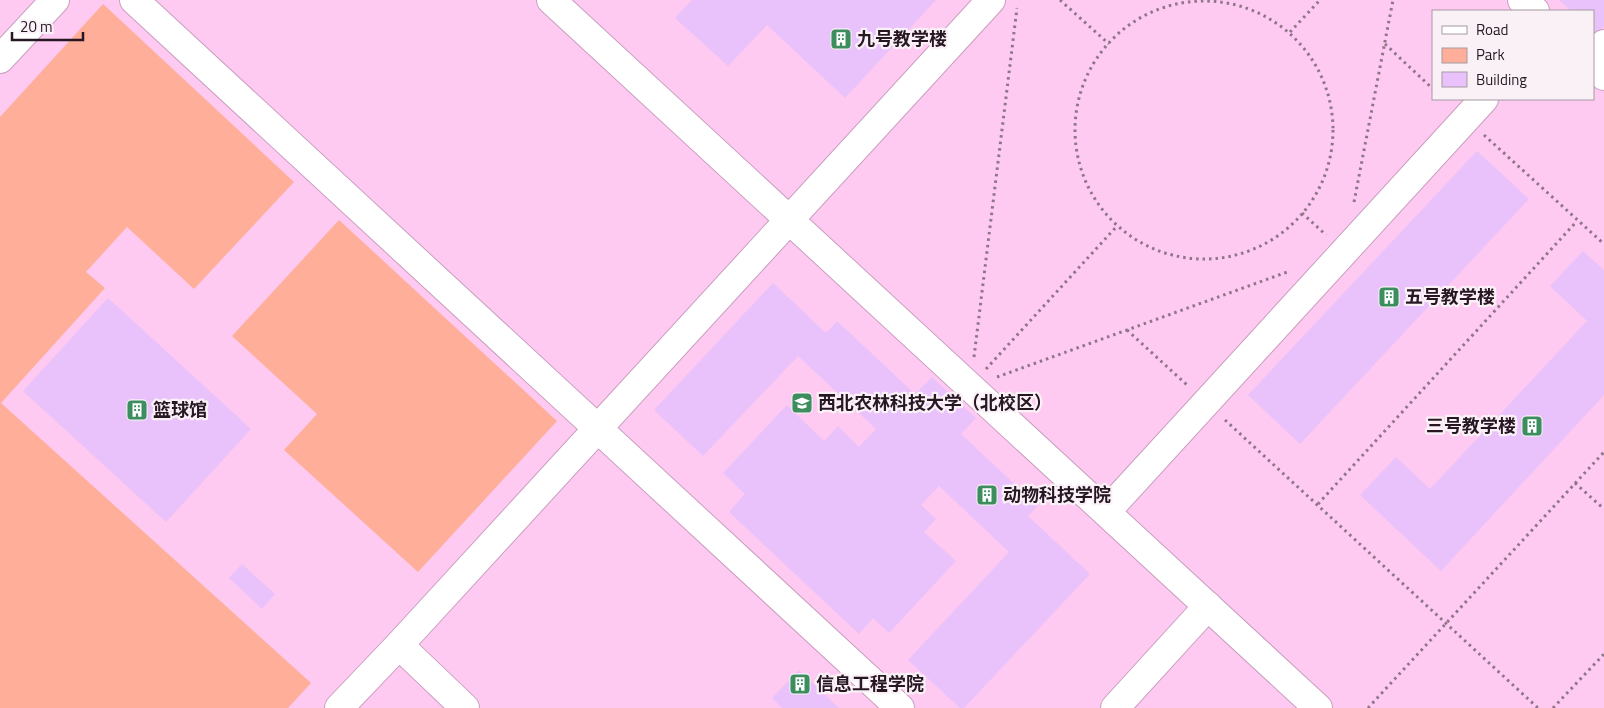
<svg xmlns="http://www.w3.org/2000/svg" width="1604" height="708" font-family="'Titillium Web','Noto Sans SC',sans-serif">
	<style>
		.built { fill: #fecaf1; fill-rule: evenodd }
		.green { fill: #feae99 }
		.building { fill: #e9c1fb }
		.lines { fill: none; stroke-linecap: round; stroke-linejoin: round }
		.minor-casing { stroke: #c99ebf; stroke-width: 30 }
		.path { stroke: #8e7589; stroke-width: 3; stroke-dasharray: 2.5 4; stroke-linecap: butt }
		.minor { stroke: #fff; stroke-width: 28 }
		.labels { text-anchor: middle; stroke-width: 4.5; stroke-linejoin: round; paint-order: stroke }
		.poi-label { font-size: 18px; font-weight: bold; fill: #261723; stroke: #faf1f7; text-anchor: start }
	</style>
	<rect width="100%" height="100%" fill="#fedaf5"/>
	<!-- built -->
	<path class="built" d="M0 0H1604V708H0ZM1433 11H1593V99H1433Z"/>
	<!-- green -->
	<g class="green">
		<polygon points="103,4 294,182 194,289 127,227 86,272 105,288 1,403 311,683 288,708 0,708 0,117"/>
		<polygon points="339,220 557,421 418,572 284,450 317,414 232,336"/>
	</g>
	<!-- building -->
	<g class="building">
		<polygon points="692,0 936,0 845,98 767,25 728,66 675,18"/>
		<polygon points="1559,0 1604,0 1604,26 1596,35 1593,32 1593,11 1571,11"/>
		<polygon points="1477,151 1529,199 1300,444 1248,395"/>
		<polygon points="1583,251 1604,270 1604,395 1441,571 1360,495 1396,457 1430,489 1587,321 1550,286"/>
		<polygon points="773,283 826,333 837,321 915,394 932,377 976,418 961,434 1038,506 1028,516 1090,574 964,708 960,708 908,660 1009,552 939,486 921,505 936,519 924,532 956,561 889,633 873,618 859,634 729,512 745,494 723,473 787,405 824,441 838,426 859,447 876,429 798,356 703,456 654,410"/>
		<polygon points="108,298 251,429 166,522 23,391"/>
		<polygon points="242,564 275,594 262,609 229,578"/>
		<polygon points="799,670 839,708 782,708 772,698"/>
	</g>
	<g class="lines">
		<!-- minor casing -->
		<g class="minor-casing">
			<g id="minor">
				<polyline points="134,0 900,708"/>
				<polyline points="551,0 1318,708"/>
				<polyline points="1522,0 1535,11"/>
				<polyline points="1593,56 1604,44"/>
				<polyline points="0,59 55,0"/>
				<polyline points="1593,65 1604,76"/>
				<polyline points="1106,512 1484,99"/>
				<polyline points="399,645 465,708"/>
				<polyline points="339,708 399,645 991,0"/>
				<polyline points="1115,708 1208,606"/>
			</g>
		</g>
		<!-- path -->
		<g class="path">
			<polyline points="1060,0 1109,44"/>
			<circle cx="1204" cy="130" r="129"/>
			<polyline points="1290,32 1320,0"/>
			<polyline points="1385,44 1433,89"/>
			<polyline points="1484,135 1604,244"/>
			<polyline points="1354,202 1393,0"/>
			<polyline points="1302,213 1326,235"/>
			<polyline points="1127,330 1187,385"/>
			<polyline points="974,357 1017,8"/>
			<polyline points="986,369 1117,226"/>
			<polyline points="997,377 1290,271"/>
			<polyline points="1225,420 1538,708"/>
			<polyline points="1575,483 1604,509"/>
			<polyline points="1318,504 1577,221"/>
			<polyline points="1368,708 1604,452"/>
			<polyline points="1553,708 1604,654"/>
		</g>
		<!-- minor -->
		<use href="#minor" class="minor"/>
	</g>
	<!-- icons -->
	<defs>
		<g id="building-square" transform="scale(1.125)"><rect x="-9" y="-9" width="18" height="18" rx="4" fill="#3d8e5e" stroke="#faf1f7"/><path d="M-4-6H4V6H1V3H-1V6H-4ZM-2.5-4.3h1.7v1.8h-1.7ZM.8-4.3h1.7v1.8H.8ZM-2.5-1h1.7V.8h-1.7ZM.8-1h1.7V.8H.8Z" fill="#fff"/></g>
		<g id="university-square" transform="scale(1.125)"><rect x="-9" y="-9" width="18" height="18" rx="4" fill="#3d8e5e" stroke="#faf1f7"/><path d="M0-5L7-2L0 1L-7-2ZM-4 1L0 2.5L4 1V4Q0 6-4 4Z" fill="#fff"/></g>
	</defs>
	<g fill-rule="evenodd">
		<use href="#building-square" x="841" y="39"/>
		<use href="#building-square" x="1389" y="297"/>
		<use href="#university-square" x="802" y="403"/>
		<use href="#building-square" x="137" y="410"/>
		<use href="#building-square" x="1532" y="426"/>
		<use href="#building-square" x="987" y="495"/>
		<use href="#building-square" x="800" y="684"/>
	</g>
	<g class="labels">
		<!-- poi labels -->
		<g class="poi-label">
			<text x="857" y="45">九号教学楼</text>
			<text x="1405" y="303">五号教学楼</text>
			<text x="818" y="409">西北农林科技大学（北校区）</text>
			<text x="153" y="416">篮球馆</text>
			<text x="1516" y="432" text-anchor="end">三号教学楼</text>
			<text x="1003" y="501">动物科技学院</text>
			<text x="816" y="690">信息工程学院</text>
		</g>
	</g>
	<!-- legend -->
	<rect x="1432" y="10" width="162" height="90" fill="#faf1f7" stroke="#a59aa2"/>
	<rect x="1442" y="26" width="25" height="8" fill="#ffffff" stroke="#a59aa2"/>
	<text x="1476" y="35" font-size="15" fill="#261723">Road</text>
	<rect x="1442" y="48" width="25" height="15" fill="#feae99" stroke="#a59aa2"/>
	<text x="1476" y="60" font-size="15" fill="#261723">Park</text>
	<rect x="1442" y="72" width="25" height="15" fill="#e9c1fb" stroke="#a59aa2"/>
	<text x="1476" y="85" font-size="15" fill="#261723">Building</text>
	<!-- scale -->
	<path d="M12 32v8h71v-8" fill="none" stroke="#261723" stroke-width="2.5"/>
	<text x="20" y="32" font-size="15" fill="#261723" stroke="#faf1f7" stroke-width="4" paint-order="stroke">20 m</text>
</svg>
